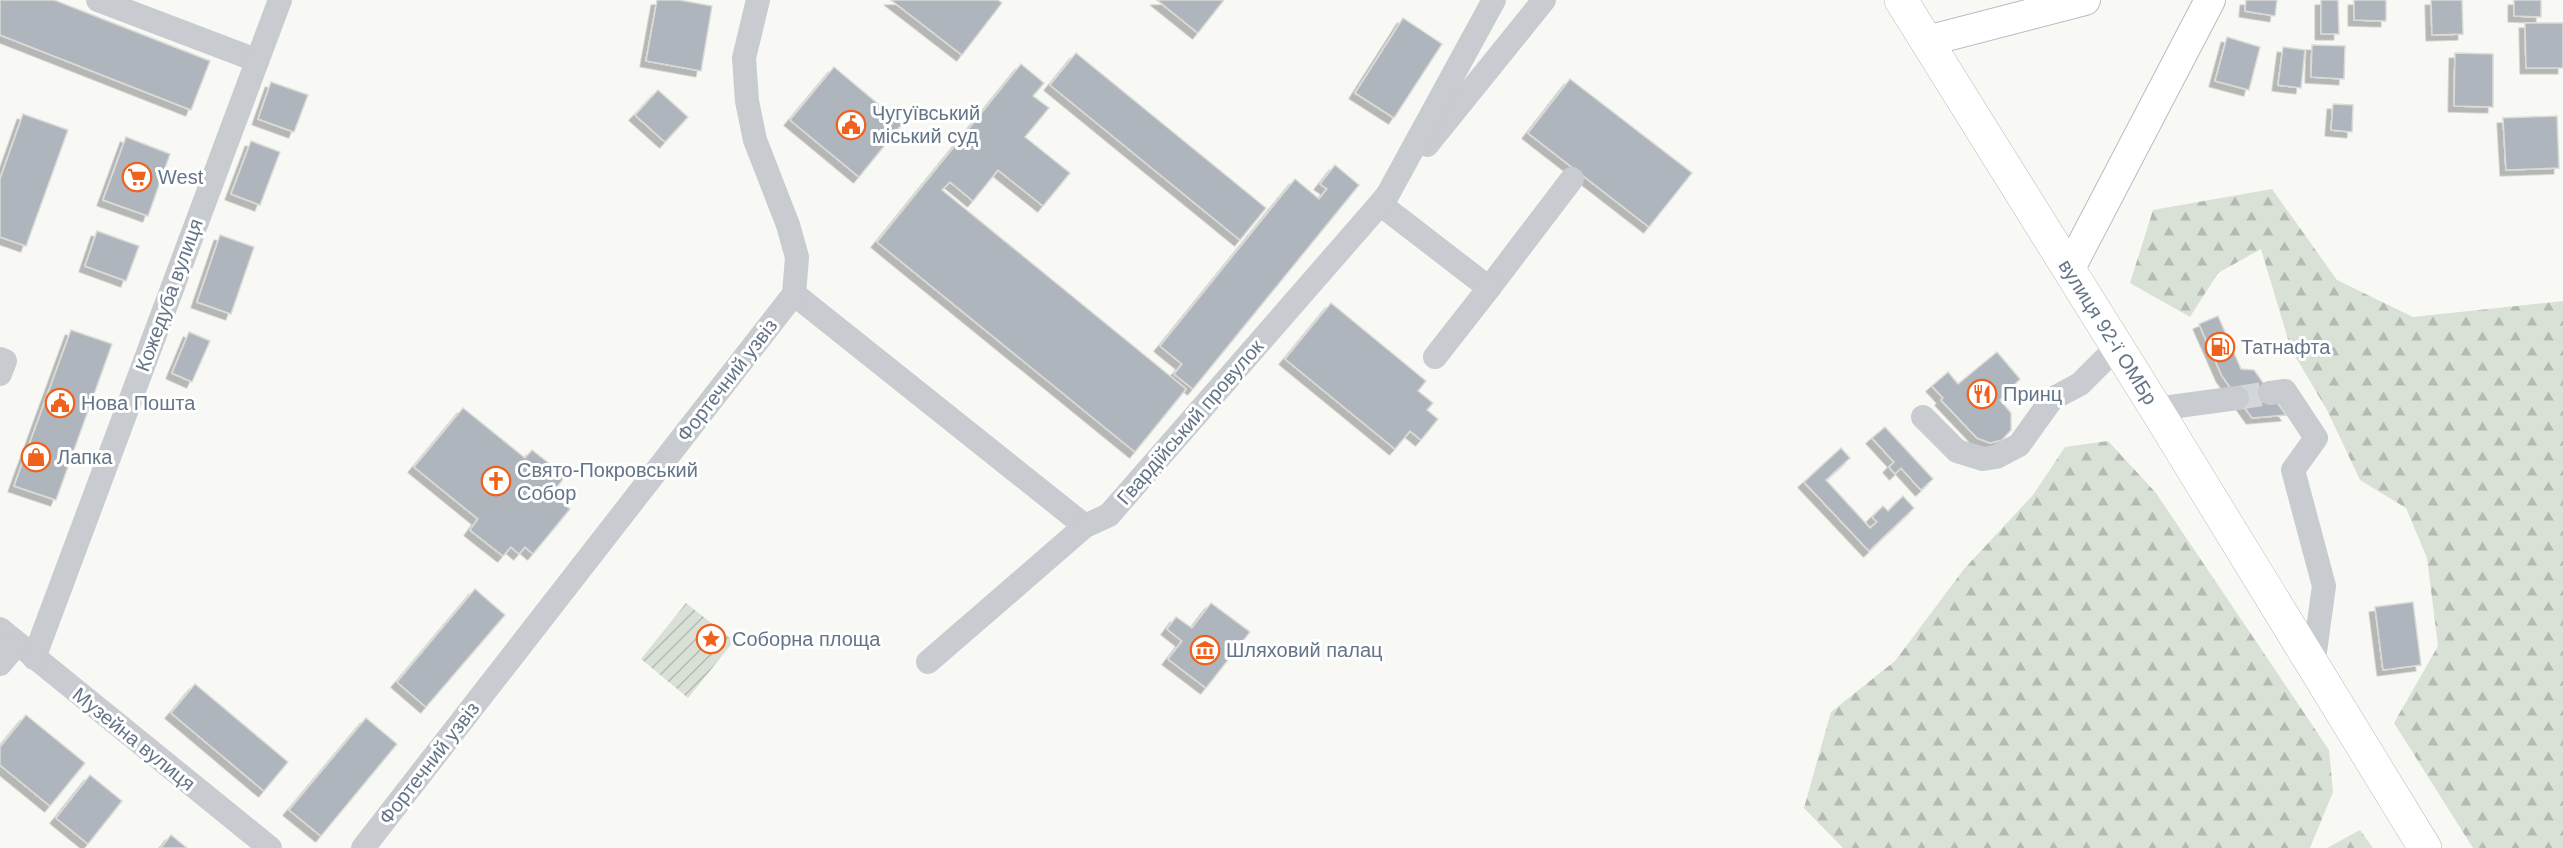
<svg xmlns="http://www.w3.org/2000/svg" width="2563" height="848" font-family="Helvetica,sans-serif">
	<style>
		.forest { fill: url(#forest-firs) }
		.garden { fill: url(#garden-furrows) }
		.building { fill: #aeb5bc; stroke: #dadad7; stroke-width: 1.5; filter: url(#shadow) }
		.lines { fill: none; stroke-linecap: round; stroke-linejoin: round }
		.minor-tunnel { stroke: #d3d7da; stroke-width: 24; stroke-dasharray: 24 12; stroke-linecap: butt }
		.major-casing { stroke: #b9bcc1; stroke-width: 32 }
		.highway-casing { stroke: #babdc1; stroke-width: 34 }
		.minor { stroke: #c8cbcf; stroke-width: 24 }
		.major { stroke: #fff; stroke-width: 30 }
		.highway { stroke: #fff; stroke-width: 33 }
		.labels { text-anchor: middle; stroke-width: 6; stroke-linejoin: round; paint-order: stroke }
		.poi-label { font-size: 20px; fill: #657588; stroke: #fff; text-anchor: start }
		.street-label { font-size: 20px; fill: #657588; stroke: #fff }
	</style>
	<defs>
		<pattern id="forest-firs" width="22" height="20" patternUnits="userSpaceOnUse" patternTransform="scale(1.5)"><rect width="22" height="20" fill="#d9e0d6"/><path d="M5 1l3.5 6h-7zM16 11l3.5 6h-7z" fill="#b4bab3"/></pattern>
		<pattern id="garden-furrows" width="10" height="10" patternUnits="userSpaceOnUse" patternTransform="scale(1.5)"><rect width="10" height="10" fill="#d9e0d6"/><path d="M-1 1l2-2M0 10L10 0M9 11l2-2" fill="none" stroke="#b4bab3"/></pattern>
		<filter id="shadow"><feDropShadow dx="-5.5" dy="5.5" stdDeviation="0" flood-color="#0004"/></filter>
	</defs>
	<rect width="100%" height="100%" fill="#f8f8f5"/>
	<!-- forest -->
	<g class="forest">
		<polygon points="2272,189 2337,280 2413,317 2563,301 2563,848 2473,848 2394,723 2438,646 2427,558 2406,508 2360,480 2327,410 2291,349 2261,249 2218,273 2190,317 2130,283 2153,210"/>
		<polygon points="2108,441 2156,493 2329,750 2333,792 2310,848 1843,848 1804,808 1831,712 1895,661 1964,569 2033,495 2065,447"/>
		<polygon points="2360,830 2373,848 2327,848"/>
	</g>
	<!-- garden -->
	<polygon class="garden" points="686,603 734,641 688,698 641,659"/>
	<!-- building -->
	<g class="building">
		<polygon points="0,0 54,0 210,61 191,110 0,35"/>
		<polygon points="657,0 679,0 712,6 701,71 646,61"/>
		<polygon points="891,0 998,0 1002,3 962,55"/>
		<polygon points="1157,0 1224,0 1198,33"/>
		<polygon points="2246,0 2277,0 2275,16 2245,11"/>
		<polygon points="2321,0 2338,0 2339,34 2321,34"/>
		<polygon points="2354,0 2386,0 2386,21 2354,20"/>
		<polygon points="2431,0 2462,0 2463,34 2432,35"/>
		<polygon points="2514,0 2541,0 2541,17 2514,16"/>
		<polygon points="1403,18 1442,44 1394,118 1355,93"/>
		<polygon points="2525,23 2563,23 2563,68 2526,68"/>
		<polygon points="2227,37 2260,47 2249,90 2215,81"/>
		<polygon points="2312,45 2345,46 2344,79 2311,77"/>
		<polygon points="2283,47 2305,50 2301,88 2278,85"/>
		<polygon points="1076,53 1266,208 1240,240 1050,85"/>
		<polygon points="2455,53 2493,54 2493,107 2454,106"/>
		<polygon points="1021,64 1044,83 1033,96 1049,108 1025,137 1070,173 1043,206 998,170 973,201 950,182 942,190 1186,389 1135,452 877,242"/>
		<polygon points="834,67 902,124 859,177 790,120"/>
		<polygon points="1570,79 1692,173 1649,227 1528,133"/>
		<polygon points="271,82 308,95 294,132 258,119"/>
		<polygon points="658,90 688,117 665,142 635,115"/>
		<polygon points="2333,104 2353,105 2352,132 2331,130"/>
		<polygon points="23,114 68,130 26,246 0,237 0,179"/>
		<polygon points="2557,116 2559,168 2506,170 2503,118"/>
		<polygon points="126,137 170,154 148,216 103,200"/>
		<polygon points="251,141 280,152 260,205 231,194"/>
		<polygon points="1335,165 1359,185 1193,389 1174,374 1182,364 1160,346 1295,179 1319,199 1327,189 1320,184"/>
		<polygon points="97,231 139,246 126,281 85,266"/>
		<polygon points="220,235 254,247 231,314 197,302"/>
		<polygon points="1331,303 1426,381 1418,391 1433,403 1427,410 1438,419 1421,440 1410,431 1395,449 1285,359"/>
		<polygon points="2218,316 2241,369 2254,370 2286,415 2252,418 2222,376 2199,324"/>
		<polygon points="71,330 112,344 56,500 14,486"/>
		<polygon points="189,332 210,341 192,382 172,373"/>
		<polygon points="1997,352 2020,379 2000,400 2011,413 2011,430 2002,440 1990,443 1977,438 1941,400 1943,398 1932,386 1948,372 1958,384"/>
		<polygon points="463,408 525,458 532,450 565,476 558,486 568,494 562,502 570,509 533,554 525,547 519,554 511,547 503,556 470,530 478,519 414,467"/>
		<polygon points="1885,427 1933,479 1921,490 1901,468 1895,474 1889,467 1894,462 1872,438"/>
		<polygon points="1841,448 1850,458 1826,480 1870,528 1877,522 1872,517 1883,506 1888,511 1903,496 1914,508 1869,551 1804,482"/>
		<polygon points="475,589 505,615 426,707 397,682"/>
		<polygon points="2413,602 2421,665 2383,670 2375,607"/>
		<polygon points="1211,603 1250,632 1206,688 1168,659 1182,641 1167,629 1176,617 1192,628"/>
		<polygon points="195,684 288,762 264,791 171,713"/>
		<polygon points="26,715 85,763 50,806 0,765 0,747"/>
		<polygon points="366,718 397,744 321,836 289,810"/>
		<polygon points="90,775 122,801 88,844 56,818"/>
		<polygon points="171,835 187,848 161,848"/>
	</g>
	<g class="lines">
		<!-- minor-tunnel -->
		<polyline class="minor-tunnel" points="2237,398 2270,393"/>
		<!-- major casing -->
		<g class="major-casing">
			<g id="major">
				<polyline points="1927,41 2085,0"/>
				<polyline points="2069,270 2210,0"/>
			</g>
		</g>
		<!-- highway casing -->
		<g class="highway-casing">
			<polyline id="highway" points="1901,0 2156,409 2425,848"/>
		</g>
		<!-- minor -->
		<g class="minor">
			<polyline points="98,0 256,60"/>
			<polyline points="1427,145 1544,0"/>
			<polyline points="1380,204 1489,288 1572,179"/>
			<polyline points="794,294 1085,526"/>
			<polyline points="1435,357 1489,288"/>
			<polyline points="0,359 5,361 0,374"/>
			<polyline points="2270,393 2285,391 2316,438 2293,470 2324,586 2313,666"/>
			<polyline points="2156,409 2237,398"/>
			<polyline points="1923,417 1957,451 1983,459 1996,457 2019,445 2052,399 2080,384 2117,347"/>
			<polyline points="0,629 270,848"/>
			<polyline points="34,658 280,0"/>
			<polyline points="928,662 1085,526 1109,515 1380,204 1388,194 1494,0"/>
			<polyline points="0,664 17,644"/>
			<polyline points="363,848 794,294 797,257 788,225 755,140 747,101 744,58 758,0"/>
		</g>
		<!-- major -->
		<use href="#major" class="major"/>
		<!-- highway -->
		<use href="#highway" class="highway"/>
	</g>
	<!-- icons -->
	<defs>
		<g id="civic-ring" transform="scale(1.5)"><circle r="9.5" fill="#fff" stroke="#f0611d" stroke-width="1.5"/><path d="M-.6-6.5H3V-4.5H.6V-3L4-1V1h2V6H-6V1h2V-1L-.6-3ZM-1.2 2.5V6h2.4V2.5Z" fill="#f0611d"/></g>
		<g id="supermarket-ring" transform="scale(1.5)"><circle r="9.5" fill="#fff" stroke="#f0611d" stroke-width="1.5"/><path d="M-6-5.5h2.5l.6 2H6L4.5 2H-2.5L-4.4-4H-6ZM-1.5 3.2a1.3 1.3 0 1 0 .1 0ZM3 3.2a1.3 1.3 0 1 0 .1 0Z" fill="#f0611d"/></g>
		<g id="fuel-ring" transform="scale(1.5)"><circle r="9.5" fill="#fff" stroke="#f0611d" stroke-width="1.5"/><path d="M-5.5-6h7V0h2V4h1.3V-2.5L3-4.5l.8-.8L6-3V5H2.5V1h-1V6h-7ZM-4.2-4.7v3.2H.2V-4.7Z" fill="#f0611d"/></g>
		<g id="restaurant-ring" transform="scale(1.5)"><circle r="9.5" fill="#fff" stroke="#f0611d" stroke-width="1.5"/><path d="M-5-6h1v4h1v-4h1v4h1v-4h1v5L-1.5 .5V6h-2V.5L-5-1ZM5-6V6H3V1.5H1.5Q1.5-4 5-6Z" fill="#f0611d"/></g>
		<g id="shop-ring" transform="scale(1.5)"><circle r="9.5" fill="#fff" stroke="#f0611d" stroke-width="1.5"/><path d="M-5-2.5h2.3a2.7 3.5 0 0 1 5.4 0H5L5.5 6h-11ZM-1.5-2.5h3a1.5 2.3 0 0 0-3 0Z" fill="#f0611d"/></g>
		<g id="church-ring" transform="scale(1.5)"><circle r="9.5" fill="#fff" stroke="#f0611d" stroke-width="1.5"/><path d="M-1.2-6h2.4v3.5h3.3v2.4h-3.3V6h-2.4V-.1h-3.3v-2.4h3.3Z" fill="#f0611d"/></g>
		<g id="sight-ring" transform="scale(1.5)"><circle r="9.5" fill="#fff" stroke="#f0611d" stroke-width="1.5"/><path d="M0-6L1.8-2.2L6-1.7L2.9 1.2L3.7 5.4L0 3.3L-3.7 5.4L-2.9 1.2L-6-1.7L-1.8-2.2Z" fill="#f0611d"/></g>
		<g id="museum-ring" transform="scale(1.5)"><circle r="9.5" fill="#fff" stroke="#f0611d" stroke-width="1.5"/><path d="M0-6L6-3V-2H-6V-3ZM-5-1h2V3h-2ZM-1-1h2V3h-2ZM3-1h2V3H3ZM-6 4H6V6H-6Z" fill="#f0611d"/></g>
	</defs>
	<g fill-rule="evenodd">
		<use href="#civic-ring" x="851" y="125"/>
		<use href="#supermarket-ring" x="137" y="177"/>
		<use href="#fuel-ring" x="2220" y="347"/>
		<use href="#restaurant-ring" x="1982" y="394"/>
		<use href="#civic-ring" x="60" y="403"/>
		<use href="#shop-ring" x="36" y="457"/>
		<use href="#church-ring" x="496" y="481"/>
		<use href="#sight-ring" x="711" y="639"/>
		<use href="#museum-ring" x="1205" y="650"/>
	</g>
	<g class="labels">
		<!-- poi labels -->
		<g class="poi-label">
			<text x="872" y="120">Чугуївський<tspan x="872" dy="23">міський суд</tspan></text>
			<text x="158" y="184">West</text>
			<text x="2241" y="354">Татнафта</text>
			<text x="2003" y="401">Принц</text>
			<text x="81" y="410">Нова Пошта</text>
			<text x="57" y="464">Лапка</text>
			<text x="517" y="477">Свято-Покровський<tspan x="517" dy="23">Собор</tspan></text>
			<text x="732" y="646">Соборна площа</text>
			<text x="1226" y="657">Шляховий палац</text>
		</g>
		<!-- street labels -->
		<g class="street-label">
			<text transform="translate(169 295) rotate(-70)" y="7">Кожедуба вулиця</text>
			<text transform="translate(2108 332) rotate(58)" y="7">вулиця 92-ї ОМБр</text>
			<text transform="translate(727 380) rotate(-52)" y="7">Фортечний узвіз</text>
			<text transform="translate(1190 422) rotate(-49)" y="7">Гвардійський провулок</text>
			<text transform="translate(134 739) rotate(39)" y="7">Музейна вулиця</text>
			<text transform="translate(429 763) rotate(-52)" y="7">Фортечний узвіз</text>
		</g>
	</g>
</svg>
